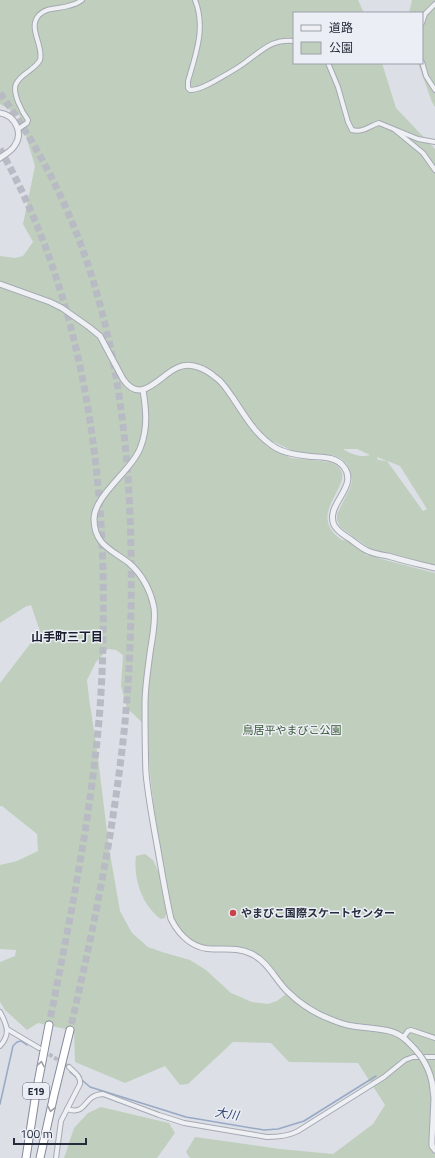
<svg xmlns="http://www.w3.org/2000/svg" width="435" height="1158" font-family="'Titillium Web','Noto Sans JP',sans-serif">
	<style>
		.green { fill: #c0cfbd; fill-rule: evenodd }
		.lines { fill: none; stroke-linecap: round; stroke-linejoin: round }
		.stream { stroke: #97a9c5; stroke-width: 1.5 }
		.minor-tunnel { stroke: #b8bbc4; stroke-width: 4; stroke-dasharray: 4 2; stroke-linecap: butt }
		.motorway-tunnel { stroke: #b8bbc4; stroke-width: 7; stroke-dasharray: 7 3.5; stroke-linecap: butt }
		.minor-casing { stroke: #a5a9b3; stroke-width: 6 }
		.tertiary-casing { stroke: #a5a9b3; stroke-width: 7 }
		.motorway-casing { stroke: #848b9c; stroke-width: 9 }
		.minor { stroke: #eef0f4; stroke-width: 4 }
		.tertiary { stroke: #eef0f4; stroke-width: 5 }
		.motorway { stroke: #fff; stroke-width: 7 }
		.tertiary-bridge-casing { stroke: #a5a9b3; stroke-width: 7; stroke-linecap: butt }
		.tertiary-bridge { stroke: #eef0f4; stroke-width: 5 }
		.oneway { stroke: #9da0a7 }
		.poi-dot { fill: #c94348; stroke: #ebeef4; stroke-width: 1.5 }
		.labels { text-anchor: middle; stroke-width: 3; stroke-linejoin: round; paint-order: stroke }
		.shield { fill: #ebeef4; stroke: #616672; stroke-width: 1 }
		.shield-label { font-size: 10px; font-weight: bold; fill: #262c3b }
		.park-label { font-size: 11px; fill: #375734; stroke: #ebeef4 }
		.poi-label { font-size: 11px; font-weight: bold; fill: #262c3b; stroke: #ebeef4; text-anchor: start }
		.neighbourhood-label { font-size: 12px; font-weight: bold; fill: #191d2c; stroke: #ebeef4 }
		.water-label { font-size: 12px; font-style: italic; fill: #32466e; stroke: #ebeef4 }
	</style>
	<rect width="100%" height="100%" fill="#dcdfe6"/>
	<!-- green -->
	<g class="green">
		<path d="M0 0H358L364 13H294V63H382L396 108 435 149V566L372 550 340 527 337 520V514L350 488 352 481 349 468 346 463 340 458 332 455 304 453 291 450 274 442 268 443 266 446 291 458 330 462C369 478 299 511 342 540H346L365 552 366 555 435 573V1158H190L186 1152 195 1137 280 1149 333 1154 373 1124 385 1105 358 1063 289 1062 271 1043 233 1042 188 1084 180 1085 165 1066 125 1083 75 1062 74 1031 38 1023 27 1030 5 1010 0 1002V962L15 956 16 950 0 949V865L17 861 38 851 37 834 2 806H0V683L40 631 31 605 25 607 0 623V256L15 258 23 256 33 242 23 224 35 166 20 116 0 104ZM343 449H357L370 455C361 458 351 454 343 449ZM377 457 400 466 427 509 423 511 387 461 378 460ZM108 649 116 650 123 655 121 686 127 708 148 728C148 778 156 822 164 871 167 888 168 909 176 924 180 931 187 937 194 941 205 948 217 946 229 946 262 946 270 966 288 988L286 994 277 1001 268 1004 252 1002 231 993 206 970 190 960 162 952 148 947 132 933 120 911 109 848 97 750 89 698 87 680 96 662Z"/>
		<polygon points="412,0 435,0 435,107 432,102 418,63 422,63 422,13 409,13"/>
		<path d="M145 854 153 860 163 881 167 910 165 918 161 919C142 906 133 878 136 856Z"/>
		<polygon points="101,1107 169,1123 175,1133 157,1158 64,1158 74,1128 88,1113"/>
	</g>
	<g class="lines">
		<!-- stream -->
		<g class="stream">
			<polyline points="70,1072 75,1076"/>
			<polyline points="82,1080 90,1087 186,1117 264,1130 278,1129 304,1121 376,1076"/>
			<polyline points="0,1104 13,1046 17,1042 21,1041 27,1045"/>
		</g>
		<!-- minor-tunnel -->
		<polyline class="minor-tunnel" points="44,1051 69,1067"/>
		<!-- motorway-tunnel -->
		<g class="motorway-tunnel">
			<path d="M0 93C99 230 128 383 131 548 132 618 130 688 121 758 110 850 91 940 70 1030"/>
			<path d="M0 149C72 277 99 424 103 570 104 630 103 690 96 750 86 842 67 934 49 1025"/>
		</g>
		<!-- minor casing -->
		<g class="minor-casing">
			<g id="minor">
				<path d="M195 0C206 27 196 54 188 81V88L190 90C199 90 205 86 213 82 225 75 237 69 247 61 264 49 272 39 294 41"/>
				<polyline points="422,23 425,14 435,4"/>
				<polyline points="422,62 426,76 435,90"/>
				<path d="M328 63 338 87 348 122 352 130C363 133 369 126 379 123L418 139 435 142"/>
				<path d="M18 129 27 123 28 120C22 112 12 93 16 84 19 78 25 74 29 71 33 68 38 64 40 60 44 45 27 28 39 15 46 7 59 9 68 6 73 5 78 3 82 0"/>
				<polyline points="395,130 423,153 435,170"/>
				<path d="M0 1012C7 1025 11 1034 0 1046"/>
				<polyline points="7,1029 39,1048"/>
				<polyline points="403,1038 408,1031 411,1030 435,1038"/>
				<path d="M67 1109C88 1116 82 1095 103 1094L159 1115 184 1123 267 1137C278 1137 289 1136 298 1131L384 1077 405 1060 413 1057H435"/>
				<path d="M56 1158 61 1121 80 1084C81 1076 74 1072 69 1067"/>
			</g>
		</g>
		<!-- tertiary casing -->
		<g class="tertiary-casing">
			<g id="tertiary">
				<path d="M0 113C14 115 24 132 15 145 12 151 5 154 0 158"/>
				<path d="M0 284 50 302 62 308 89 327 100 336 123 379C142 407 161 373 179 367 191 362 206 369 215 377 223 382 227 390 233 398 245 416 256 436 276 448 285 453 297 455 307 456 320 458 335 455 344 467 359 487 325 504 334 525 338 532 344 535 350 539 356 543 361 548 368 551 374 554 382 555 388 556 404 561 419 564 435 568"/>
				<path d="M143 390C146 409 148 427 141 446 133 470 94 495 94 519 94 545 112 550 129 563 142 574 151 591 154 608 156 623 152 638 150 653 148 669 145 687 145 704 145 727 145 750 146 773 148 795 152 817 156 839 161 866 165 893 171 919 180 937 195 950 216 949 229 949 240 948 252 954 268 962 275 979 287 991 299 1003 314 1013 330 1019 337 1022 346 1025 353 1026 370 1029 393 1027 406 1040"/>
				<polyline points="432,1082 434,1098 432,1140 432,1146 435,1150"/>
			</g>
		</g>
		<!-- motorway casing -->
		<g class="motorway-casing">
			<g id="motorway">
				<polyline points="26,1158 36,1093 49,1025"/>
				<polyline points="40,1158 54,1095 70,1030"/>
			</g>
		</g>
		<!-- minor -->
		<use href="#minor" class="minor"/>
		<!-- tertiary -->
		<use href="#tertiary" class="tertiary"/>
		<!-- motorway -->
		<use href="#motorway" class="motorway"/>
		<!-- tertiary-bridge casing -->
		<g class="tertiary-bridge-casing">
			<path id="tertiary-bridge" d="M406 1040C419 1052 428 1064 432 1082"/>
		</g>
		<!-- tertiary-bridge -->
		<use href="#tertiary-bridge" class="tertiary-bridge"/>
	</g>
	<!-- one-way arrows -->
	<defs><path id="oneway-chevron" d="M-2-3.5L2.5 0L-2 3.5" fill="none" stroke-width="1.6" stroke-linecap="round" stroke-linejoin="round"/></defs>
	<g class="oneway">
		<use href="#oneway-chevron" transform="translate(41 1064) rotate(-80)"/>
		<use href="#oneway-chevron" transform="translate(51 1109) rotate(102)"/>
	</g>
	<!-- markers -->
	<circle class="poi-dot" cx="233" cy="913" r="4"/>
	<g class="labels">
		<!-- shield labels -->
		<rect class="shield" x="23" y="1083" width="26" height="16" rx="3"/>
		<g class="shield-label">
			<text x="36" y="1095">E19</text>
		</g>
		<!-- park labels -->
		<g class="park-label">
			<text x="292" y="734">鳥居平やまびこ公園</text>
		</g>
		<!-- poi labels -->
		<g class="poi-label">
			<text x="241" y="917">やまびこ国際スケートセンター</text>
		</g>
		<!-- neighbourhood labels -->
		<g class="neighbourhood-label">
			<text x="67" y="641">山手町三丁目</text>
		</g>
		<!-- water labels -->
		<g class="water-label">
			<text transform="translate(227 1114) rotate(9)" y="4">大川</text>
		</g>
	</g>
	<!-- legend -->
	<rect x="293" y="12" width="130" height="52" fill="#ebeef4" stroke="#9ca0aa"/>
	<rect x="301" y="25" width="20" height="6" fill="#eef0f4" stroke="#9ca0aa"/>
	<text x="329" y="32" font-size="12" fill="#262c3b">道路</text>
	<rect x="301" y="42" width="20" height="12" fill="#c0cfbd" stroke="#9ca0aa"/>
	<text x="329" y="52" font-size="12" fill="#262c3b">公園</text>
	<!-- scale -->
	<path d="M14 1138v6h72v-6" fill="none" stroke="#262c3b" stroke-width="2"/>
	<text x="20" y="1138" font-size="12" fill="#262c3b" stroke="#ebeef4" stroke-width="3" paint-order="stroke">100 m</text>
</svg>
